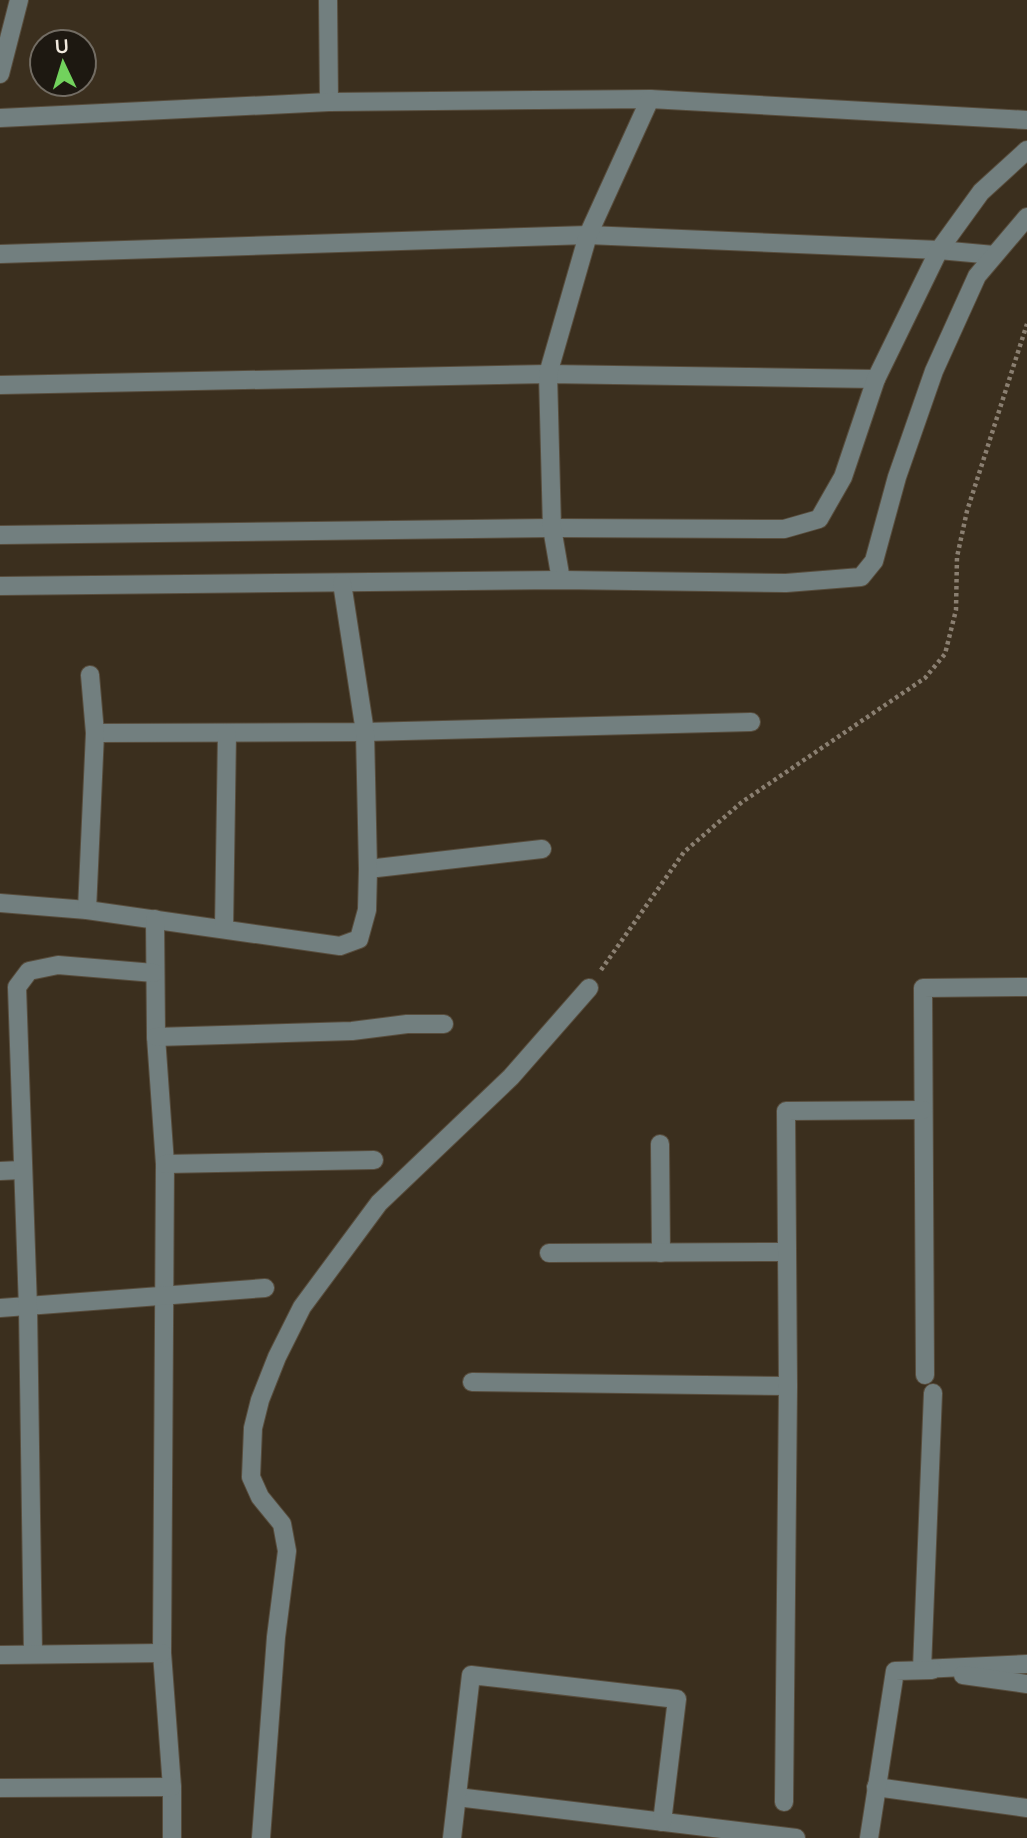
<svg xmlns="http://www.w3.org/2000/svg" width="1027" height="1838" font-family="Mulish,sans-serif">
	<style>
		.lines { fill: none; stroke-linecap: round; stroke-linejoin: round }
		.minor-casing { stroke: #584d3d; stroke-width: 20 }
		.path { stroke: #8a7f71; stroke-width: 4.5; stroke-dasharray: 3.5 3.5; stroke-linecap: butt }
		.minor { stroke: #727f7f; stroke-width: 18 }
	</style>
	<rect width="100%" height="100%" fill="#3b2f1e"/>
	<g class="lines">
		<!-- minor casing -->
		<g class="minor-casing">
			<g id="minor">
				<polyline points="328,0 329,102"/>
				<polyline points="0,74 19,0"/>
				<polyline points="0,118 329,102 650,99 1027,120"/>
				<polyline points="0,254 588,235 939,250 994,255"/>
				<polyline points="0,385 548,374 876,379"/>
				<polyline points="0,535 552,528 784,529 819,519 843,477 876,379 939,250 981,192 1027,150"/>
				<polyline points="561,580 552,528 548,374 588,235 650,99"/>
				<polyline points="0,586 561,580 786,583 861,577 874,561 897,477 934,371 977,276 1027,217"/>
				<polyline points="95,733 365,732 751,722"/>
				<polyline points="368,869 542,849"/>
				<polyline points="0,903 87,910 340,946 359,939 367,910 368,869 365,732 342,583"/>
				<polyline points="87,910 95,733 90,675"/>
				<polyline points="155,919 156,1037 165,1164 162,1653 172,1787 172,1838"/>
				<polyline points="224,929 227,733"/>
				<polyline points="156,1037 352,1031 407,1024 444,1024"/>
				<polyline points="660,1144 661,1253"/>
				<polyline points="165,1164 374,1160"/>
				<polyline points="0,1171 21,1170"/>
				<polyline points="549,1253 787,1252"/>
				<polyline points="0,1308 265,1288"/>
				<polyline points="925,1375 923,988 1027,987"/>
				<polyline points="472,1382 788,1386"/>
				<polyline points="933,1393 922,1669 1027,1664"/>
				<polyline points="33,1653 28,1308 17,987 29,971 58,965 154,973"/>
				<polyline points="0,1655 162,1653"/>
				<polyline points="963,1675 1027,1684"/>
				<polyline points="876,1787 1027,1808"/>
				<polyline points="0,1788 172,1787"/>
				<polyline points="457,1797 796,1838"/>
				<polyline points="784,1802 788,1386 786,1111 923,1110"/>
				<polyline points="261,1838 276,1637 287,1551 282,1524 260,1497 251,1477 253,1428 260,1400 277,1357 302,1307 379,1203 511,1077 589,988"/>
				<polyline points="452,1838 471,1675 677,1699 662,1822"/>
				<polyline points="869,1838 895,1671 932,1670"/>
			</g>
		</g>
		<!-- path -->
		<polyline class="path" points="601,970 684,852 742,802 925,678 945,654 956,610 957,557 967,511 1027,324"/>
		<!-- minor -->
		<use href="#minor" class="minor"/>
	</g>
	<!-- north arrow -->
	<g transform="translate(63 63) rotate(356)"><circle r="33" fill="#1d1811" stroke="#726c63" stroke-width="2"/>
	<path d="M0-5L12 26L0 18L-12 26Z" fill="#72d25d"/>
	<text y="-10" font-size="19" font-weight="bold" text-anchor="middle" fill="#f2eadf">U</text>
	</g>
</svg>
